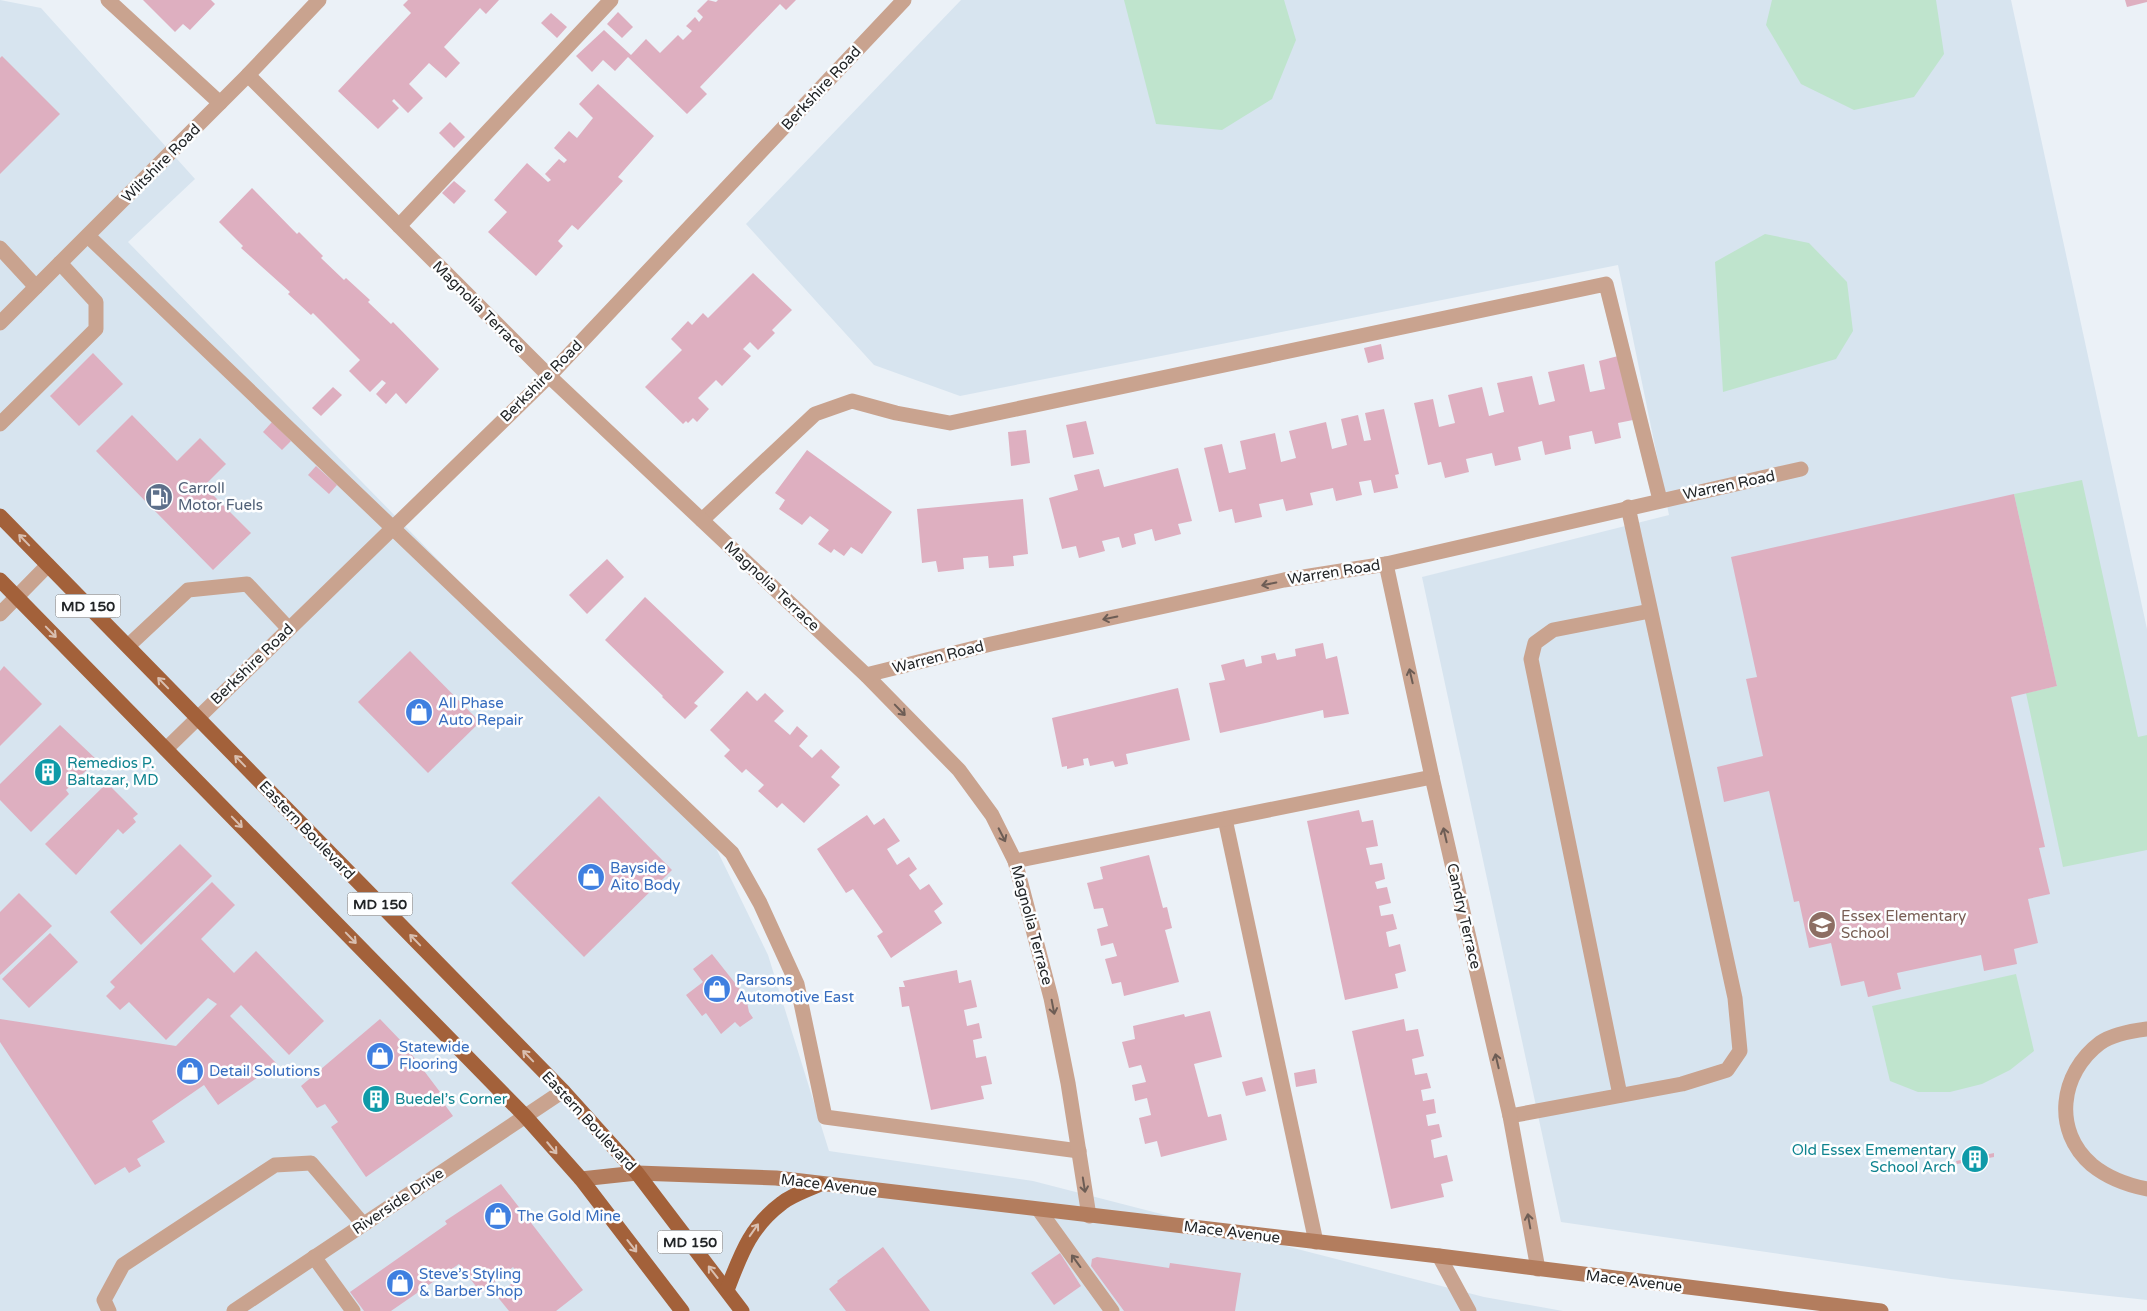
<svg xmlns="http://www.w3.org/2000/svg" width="2147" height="1311" font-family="'Varela Round',sans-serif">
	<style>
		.built { fill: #d7e4ef }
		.green { fill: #bfe4cd }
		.building { fill: #deafc0 }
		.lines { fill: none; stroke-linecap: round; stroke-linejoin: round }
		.service { stroke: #c9a38f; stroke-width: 15 }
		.minor { stroke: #c9a38f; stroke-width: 15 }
		.tertiary { stroke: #c9a38f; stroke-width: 15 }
		.secondary { stroke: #b37d5e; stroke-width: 15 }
		.primary { stroke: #a3613a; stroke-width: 15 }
		.oneway { stroke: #d9bfb0 }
		.oneway2 { stroke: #6d5d55 }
		.labels { text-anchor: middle; stroke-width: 5; stroke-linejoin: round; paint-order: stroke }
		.shield { fill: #fdfeff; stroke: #636567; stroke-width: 1 }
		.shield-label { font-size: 14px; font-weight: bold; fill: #212426 }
		.street-label { font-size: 15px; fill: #212426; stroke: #fdfeff }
		.service-label { font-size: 15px; fill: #4e5e75; stroke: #fdfeff; text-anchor: start }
		.shop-label { font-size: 15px; fill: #366cbe; stroke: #fdfeff; text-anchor: start }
		.culture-label { font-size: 15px; fill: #0d838f; stroke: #fdfeff; text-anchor: start }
		.education-label { font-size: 15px; fill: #785e54; stroke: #fdfeff; text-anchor: start }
	</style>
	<rect width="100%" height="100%" fill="#ebf1f7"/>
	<!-- built -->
	<g class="built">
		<polygon points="0,0 41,8 195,179 128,242 713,842 768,955 829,1151 1033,1181 1484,1297 1563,1311 0,1311"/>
		<polygon points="961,0 2011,0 2147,629 2147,1300 1951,1279 1561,1222 1422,577 1669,515 1618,265 960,396 874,365 746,224"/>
	</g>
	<!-- green -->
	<g class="green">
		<polygon points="1124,0 1284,0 1296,40 1272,99 1222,130 1156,124"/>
		<polygon points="1772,0 1936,0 1944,54 1914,97 1854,110 1801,84 1766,25"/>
		<polygon points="1765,234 1809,243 1847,282 1853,331 1836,359 1723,392 1715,262"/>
		<polygon points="2082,480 2138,737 2147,735 2147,850 2063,867 2026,693 2057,686 2014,494"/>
		<polygon points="2016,974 2034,1051 2010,1070 1982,1084 1950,1092 1918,1092 1890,1081 1872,1006"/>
	</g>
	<!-- building -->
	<g class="building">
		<polygon points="143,0 211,0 215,4 190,30 183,24 175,32"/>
		<polygon points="408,0 499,0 486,14 480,8 444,47 460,63 446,78 429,63 409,84 423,98 408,113 394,99 392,101 399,108 378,129 338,91 411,13 403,5"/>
		<polygon points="708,0 716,2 718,0 796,0 786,10 780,4 700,87 707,94 687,114 628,57 615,71 603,60 592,72 576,56 604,30 631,55 646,39 660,53 678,35 683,40 692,31 686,26 695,17 699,22 703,17 697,11"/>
		<polygon points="2125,0 2147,0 2147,2 2127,7"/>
		<polygon points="618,12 633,27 622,38 607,24"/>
		<polygon points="551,13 567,27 557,38 541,23"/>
		<polygon points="2,56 60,114 0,174 0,58"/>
		<polygon points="598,84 654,136 618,177 623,181 578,230 572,225 558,241 563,246 536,276 488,232 507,212 494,200 527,163 548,182 551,180 545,174 559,159 564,163 567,160 554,148 569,131 577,138 593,118 579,104"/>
		<polygon points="450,122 465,137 454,148 439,133"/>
		<polygon points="454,181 466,191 454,204 442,193"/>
		<polygon points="252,188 297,234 299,232 323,256 321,258 344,280 346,278 370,300 368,302 391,324 393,322 439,369 406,404 396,393 386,404 376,394 386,383 382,380 370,392 349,371 360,360 313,313 311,315 288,294 290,292 241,248 243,246 219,222"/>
		<polygon points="753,273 792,310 772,330 775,333 758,350 750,342 743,349 751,356 722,386 716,380 698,398 709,409 697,422 693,418 688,423 686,421 683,424 645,387 682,350 671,339 688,321 692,325 703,313 708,318"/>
		<polygon points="1381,344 1384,359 1368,363 1364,348"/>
		<polygon points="93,353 123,384 79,426 50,396"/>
		<polygon points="1618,356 1633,420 1618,423 1621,438 1595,444 1592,431 1569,436 1571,449 1545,455 1542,441 1518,447 1521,460 1495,466 1492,453 1466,459 1469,472 1445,478 1441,462 1428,465 1414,403 1433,399 1439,427 1455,423 1448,395 1482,387 1489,416 1504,412 1497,383 1532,376 1539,405 1555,401 1548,372 1584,364 1590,392 1605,389 1599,361"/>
		<polygon points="333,387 342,395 321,416 312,408"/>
		<polygon points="1384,409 1399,474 1395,475 1398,488 1374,493 1371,480 1359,482 1362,495 1336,501 1333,488 1310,493 1313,505 1286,511 1283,499 1259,504 1262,517 1235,523 1232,509 1219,512 1204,448 1222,444 1229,473 1246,469 1240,441 1275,433 1281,462 1296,458 1289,431 1326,422 1332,449 1347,445 1341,419 1358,415 1364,441 1371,440 1365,413"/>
		<polygon points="132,415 177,461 200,438 226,464 204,486 251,533 213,570 96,451"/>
		<polygon points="1086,421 1094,454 1073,458 1066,425"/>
		<polygon points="272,422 291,441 282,450 263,432"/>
		<polygon points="1026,430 1030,463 1011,466 1008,432"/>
		<polygon points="807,450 892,512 862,554 851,547 844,556 834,549 831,553 818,544 829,530 810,516 802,525 779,509 785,500 775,493"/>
		<polygon points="316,466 337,485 329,494 308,475"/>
		<polygon points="1178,468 1192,521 1178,524 1181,534 1155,541 1152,529 1134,534 1136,544 1122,548 1119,537 1102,541 1105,551 1079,558 1076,546 1062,549 1049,498 1078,490 1074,475 1099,469 1104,487"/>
		<polygon points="2014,494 2057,686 2011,697 2045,847 2039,848 2050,894 2028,899 2038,943 2014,949 2017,964 1984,971 1981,955 1897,973 1901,989 1868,997 1864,981 1841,986 1831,943 1809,948 1799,901 1794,902 1769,791 1724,802 1717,767 1763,756 1746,679 1757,677 1731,557"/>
		<polygon points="1023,499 1028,554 1013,556 1014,566 989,568 988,556 963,558 964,569 938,572 936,561 922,563 917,509"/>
		<polygon points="607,559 624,577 587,614 569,595"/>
		<polygon points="645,597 724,672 694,703 698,706 685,719 662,697 663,696 605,640"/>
		<polygon points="1323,643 1326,659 1337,656 1349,714 1324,718 1323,710 1220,733 1209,683 1225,680 1221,665 1244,659 1246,667 1262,663 1261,656 1275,653 1277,660 1296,656 1295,649"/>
		<polygon points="410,651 480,722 428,773 358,702"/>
		<polygon points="4,666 42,704 0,746 0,671"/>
		<polygon points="1178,688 1190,740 1126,754 1128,764 1115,767 1113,761 1090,766 1088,758 1083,759 1084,765 1067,769 1067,766 1062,767 1052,718"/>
		<polygon points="747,691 757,701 765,693 784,711 774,721 790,735 797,726 808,736 799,746 812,758 821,749 840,767 831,777 840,785 804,823 782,803 777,808 758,791 764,785 746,769 742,773 724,756 730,750 710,730"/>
		<polygon points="60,725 97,760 66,790 69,794 31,832 0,800 0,784"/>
		<polygon points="107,783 138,814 133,818 136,822 123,834 118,829 76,875 45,844"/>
		<polygon points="599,796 672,870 584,957 511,883"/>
		<polygon points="1359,810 1362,822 1373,820 1378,846 1366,848 1370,865 1382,863 1385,879 1375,882 1377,889 1387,887 1391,903 1379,906 1381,916 1393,914 1397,929 1386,932 1389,947 1400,944 1406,971 1395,974 1398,988 1345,1000 1307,821"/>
		<polygon points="867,815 874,825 884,818 900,841 887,849 897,865 909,857 917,869 909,875 920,890 929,884 943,904 934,911 942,923 891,958 877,936 883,932 853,889 846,893 817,849"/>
		<polygon points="180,844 212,876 141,945 110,912"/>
		<polygon points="1149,855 1163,908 1167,907 1172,928 1165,930 1179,982 1124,996 1121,982 1112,984 1105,959 1117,956 1113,943 1101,946 1097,929 1108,926 1103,908 1094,909 1087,883 1103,879 1100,867"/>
		<polygon points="212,882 235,905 201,939 234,973 256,951 324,1021 289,1055 241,1005 230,1016 277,1064 218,1105 204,1085 152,1121 165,1142 137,1159 141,1166 129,1173 125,1167 95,1185 0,1042 0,1019 176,1046 217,1004 208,998 166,1040 129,1002 120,1010 106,996 115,987 110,982"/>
		<polygon points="19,893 52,926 0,975 0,912"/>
		<polygon points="50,933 78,962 29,1008 2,979"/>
		<polygon points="712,954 746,997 749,1012 753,1018 740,1027 735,1022 721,1034 706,1013 702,1016 686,995 703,982 693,969"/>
		<polygon points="957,970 959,983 971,980 977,1007 964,1010 967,1026 979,1023 982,1038 973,1040 976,1058 986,1056 992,1084 981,1086 984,1099 931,1110 909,1006 902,1007 899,987 905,987 903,981"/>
		<polygon points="1210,1011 1222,1057 1194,1064 1208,1117 1221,1114 1227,1140 1161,1157 1157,1141 1145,1144 1139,1118 1151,1115 1147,1098 1135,1101 1132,1085 1146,1082 1141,1065 1129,1068 1122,1042 1135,1039 1133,1026 1184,1014 1185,1017"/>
		<polygon points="380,1019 403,1043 440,1092 437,1094 453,1116 366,1177 331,1127 338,1122 325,1104 317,1108 301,1086"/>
		<polygon points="1404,1019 1406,1031 1418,1029 1424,1056 1412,1059 1415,1075 1427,1073 1431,1088 1421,1090 1423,1101 1434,1099 1436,1113 1426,1115 1428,1126 1439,1124 1442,1137 1431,1140 1434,1158 1447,1155 1453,1181 1441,1184 1444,1197 1391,1209 1352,1031"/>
		<polygon points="1315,1069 1317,1083 1296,1087 1294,1073"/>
		<polygon points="1262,1077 1266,1091 1246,1096 1242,1082"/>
		<polygon points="1994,1153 1994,1157 1957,1164 1956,1161"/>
		<polygon points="501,1184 583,1290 556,1311 509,1311 496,1295 521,1277 513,1267 481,1293 459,1264 391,1311 364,1311 350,1292 447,1224 445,1221"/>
		<polygon points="883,1247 930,1311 846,1311 829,1289 838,1282 837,1281"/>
		<polygon points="1060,1253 1081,1286 1054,1305 1031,1273"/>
		<polygon points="1097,1257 1169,1268 1170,1263 1241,1273 1235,1311 1124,1311 1091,1266 1092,1259"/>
	</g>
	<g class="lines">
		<!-- service -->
		<g class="service">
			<polyline points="108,0 220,103"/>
			<polyline points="399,226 611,0"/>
			<polyline points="88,236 732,853 760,903 797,984 825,1117 1079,1151"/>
			<polyline points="0,248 36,287"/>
			<polyline points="0,424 96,329 96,302 60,263"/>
			<polyline points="702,520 815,414 852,401 896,413 950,423 1606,284 1660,500"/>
			<polyline points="128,646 188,590 247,584 289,629"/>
			<polyline points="1225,819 1316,1242"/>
			<polyline points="1015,861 1432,777"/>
			<path d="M2147 1029C2131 1031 2113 1034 2100 1043 2060 1073 2052 1131 2092 1165 2108 1178 2127 1185 2147 1189"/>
			<polyline points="1620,1095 1531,659 1535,643 1553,630 1650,611"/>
			<polyline points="1510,1116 1682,1084 1727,1070 1740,1051 1735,998 1628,507"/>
			<polyline points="1039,1210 1112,1311"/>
			<polyline points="314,1257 353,1311"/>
			<polyline points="109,1311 104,1300 123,1265 275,1165 311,1163 363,1224"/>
		</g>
		<!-- minor -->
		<g class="minor">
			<polyline points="248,75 549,376 866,675 959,770 992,815 1015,861 1051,998 1068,1083 1089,1216"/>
			<polyline points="0,323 248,75 319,0"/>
			<polyline points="1386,564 1432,777 1510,1116 1538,1269"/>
			<polyline points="0,614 48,565"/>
			<polyline points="866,675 991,644 1284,580 1386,564 1801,469"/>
			<polyline points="166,749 549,376 904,0"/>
			<polyline points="1439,1256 1469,1311"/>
		</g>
		<!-- tertiary -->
		<polyline class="tertiary" points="234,1311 563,1091"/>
		<!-- secondary -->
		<polyline class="secondary" points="581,1179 637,1173 776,1178 1439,1256 1881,1311"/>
		<!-- primary -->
		<g class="primary">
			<polyline points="0,516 563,1091 637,1173 742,1311"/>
			<polyline points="0,580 525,1116 581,1179 682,1311"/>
			<path d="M727 1290C741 1254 750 1227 782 1203 792 1195 808 1190 820 1184"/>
		</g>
	</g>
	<!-- one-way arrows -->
	<defs><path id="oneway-shaft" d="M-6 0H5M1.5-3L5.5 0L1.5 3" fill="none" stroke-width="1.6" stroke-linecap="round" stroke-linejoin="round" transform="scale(1.25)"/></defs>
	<g class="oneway">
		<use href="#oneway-shaft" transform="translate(24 540) rotate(-134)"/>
		<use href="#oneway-shaft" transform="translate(51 632) rotate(46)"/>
		<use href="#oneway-shaft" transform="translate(163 683) rotate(-134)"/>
		<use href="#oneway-shaft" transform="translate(240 761) rotate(-134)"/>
		<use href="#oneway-shaft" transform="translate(237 822) rotate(46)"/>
		<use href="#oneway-shaft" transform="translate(351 938) rotate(46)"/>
		<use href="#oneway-shaft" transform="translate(415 940) rotate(-134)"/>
		<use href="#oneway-shaft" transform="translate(528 1056) rotate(-134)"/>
		<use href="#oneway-shaft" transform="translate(552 1148) rotate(50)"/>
		<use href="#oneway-shaft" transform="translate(754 1230) rotate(-55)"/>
		<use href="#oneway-shaft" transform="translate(632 1246) rotate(52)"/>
		<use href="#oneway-shaft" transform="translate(713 1272) rotate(-128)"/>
	</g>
	<g class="oneway2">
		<use href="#oneway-shaft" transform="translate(1269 584) rotate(168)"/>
		<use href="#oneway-shaft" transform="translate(1110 618) rotate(168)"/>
		<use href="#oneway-shaft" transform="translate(1411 676) rotate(-103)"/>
		<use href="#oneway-shaft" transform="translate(900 710) rotate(46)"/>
		<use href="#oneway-shaft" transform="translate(1002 835) rotate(63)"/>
		<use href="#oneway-shaft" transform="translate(1445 835) rotate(-103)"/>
		<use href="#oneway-shaft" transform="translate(1053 1007) rotate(79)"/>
		<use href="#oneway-shaft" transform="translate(1497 1061) rotate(-103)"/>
		<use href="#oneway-shaft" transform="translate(1084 1185) rotate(81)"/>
		<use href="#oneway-shaft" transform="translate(1529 1221) rotate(-100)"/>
		<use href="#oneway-shaft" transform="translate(1076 1261) rotate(-126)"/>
	</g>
	<!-- icons -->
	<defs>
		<g id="fuel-disc" transform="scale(1.4375)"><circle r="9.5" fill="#5c6f8a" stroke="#fdfeff"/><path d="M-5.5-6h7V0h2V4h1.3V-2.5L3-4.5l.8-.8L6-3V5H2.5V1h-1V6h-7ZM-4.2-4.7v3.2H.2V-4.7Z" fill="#fff"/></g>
		<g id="shop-disc" transform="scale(1.4375)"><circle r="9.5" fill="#3f7fe0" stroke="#fdfeff"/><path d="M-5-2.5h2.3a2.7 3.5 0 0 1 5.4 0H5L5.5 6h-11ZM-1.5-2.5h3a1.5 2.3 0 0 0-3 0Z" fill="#fff"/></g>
		<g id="building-disc" transform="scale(1.4375)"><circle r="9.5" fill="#0f9aa8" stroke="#fdfeff"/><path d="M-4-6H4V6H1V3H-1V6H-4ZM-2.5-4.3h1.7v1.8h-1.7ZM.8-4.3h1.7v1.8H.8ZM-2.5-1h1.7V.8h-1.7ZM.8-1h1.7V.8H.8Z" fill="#fff"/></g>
		<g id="school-disc" transform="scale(1.4375)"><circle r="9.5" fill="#8d6e63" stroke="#fdfeff"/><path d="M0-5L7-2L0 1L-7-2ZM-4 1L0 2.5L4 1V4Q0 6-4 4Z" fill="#fff"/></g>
	</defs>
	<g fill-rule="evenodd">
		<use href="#fuel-disc" x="159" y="497"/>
		<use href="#shop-disc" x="419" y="712"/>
		<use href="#building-disc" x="48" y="772"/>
		<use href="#shop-disc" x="591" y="877"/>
		<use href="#school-disc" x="1822" y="925"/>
		<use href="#shop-disc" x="717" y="989"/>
		<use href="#shop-disc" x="380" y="1056"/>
		<use href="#shop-disc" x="190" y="1071"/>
		<use href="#building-disc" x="376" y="1099"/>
		<use href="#building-disc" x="1975" y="1159"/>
		<use href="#shop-disc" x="498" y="1216"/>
		<use href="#shop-disc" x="400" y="1283"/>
	</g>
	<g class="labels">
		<!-- shield labels -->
		<g class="shield">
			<rect x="55.5" y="594.5" width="65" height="23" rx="4"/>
			<rect x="347.5" y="892.5" width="65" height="23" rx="4"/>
			<rect x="657.5" y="1230.5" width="65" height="23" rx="4"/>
		</g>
		<g class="shield-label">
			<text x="88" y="611">MD 150</text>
			<text x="380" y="909">MD 150</text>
			<text x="690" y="1247">MD 150</text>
		</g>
		<!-- street labels -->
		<g class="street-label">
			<text transform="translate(821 88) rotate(-47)" y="5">Berkshire Road</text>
			<text transform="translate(161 163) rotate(-45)" y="5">Wiltshire Road</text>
			<text transform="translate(479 307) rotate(45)" y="5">Magnolia Terrace</text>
			<text transform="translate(541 381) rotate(-45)" y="5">Berkshire Road</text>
			<text transform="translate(1729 485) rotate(-12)" y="5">Warren Road</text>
			<text transform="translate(1334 572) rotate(-9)" y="5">Warren Road</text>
			<text transform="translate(772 586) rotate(43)" y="5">Magnolia Terrace</text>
			<text transform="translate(938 657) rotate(-14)" y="5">Warren Road</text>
			<text transform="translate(252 664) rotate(-44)" y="5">Berkshire Road</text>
			<text transform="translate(307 830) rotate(46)" y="5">Eastern Boulevard</text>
			<text transform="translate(1464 916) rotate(77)" y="5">Candry Terrace</text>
			<text transform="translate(1032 925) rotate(75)" y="5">Magnolia Terrace</text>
			<text transform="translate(589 1121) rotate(47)" y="5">Eastern Boulevard</text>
			<text transform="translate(829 1185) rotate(7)" y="5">Mace Avenue</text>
			<text transform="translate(398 1201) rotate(-34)" y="5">Riverside Drive</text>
			<text transform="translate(1232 1232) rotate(7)" y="5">Mace Avenue</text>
			<text transform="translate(1634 1281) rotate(7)" y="5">Mace Avenue</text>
		</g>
		<!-- service labels -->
		<g class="service-label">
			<text x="178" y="493">Carroll<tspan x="178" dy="17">Motor Fuels</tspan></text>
		</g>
		<!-- shop labels -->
		<g class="shop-label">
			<text x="438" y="708">All Phase<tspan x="438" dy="17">Auto Repair</tspan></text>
			<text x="610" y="873">Bayside<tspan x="610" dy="17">Aito Body</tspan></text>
			<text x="736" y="985">Parsons<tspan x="736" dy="17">Automotive East</tspan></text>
			<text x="399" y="1052">Statewide<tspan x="399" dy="17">Flooring</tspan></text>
			<text x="209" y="1076">Detail Solutions</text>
			<text x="517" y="1221">The Gold Mine</text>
			<text x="419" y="1279">Steve’s Styling<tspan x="419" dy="17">&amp; Barber Shop</tspan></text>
		</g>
		<!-- culture labels -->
		<g class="culture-label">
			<text x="67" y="768">Remedios P.<tspan x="67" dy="17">Baltazar, MD</tspan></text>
			<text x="395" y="1104">Buedel’s Corner</text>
			<text x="1956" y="1155" text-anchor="end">Old Essex Emementary<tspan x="1956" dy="17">School Arch</tspan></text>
		</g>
		<!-- education labels -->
		<g class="education-label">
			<text x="1841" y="921">Essex Elementary<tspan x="1841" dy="17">School</tspan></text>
		</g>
	</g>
</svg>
